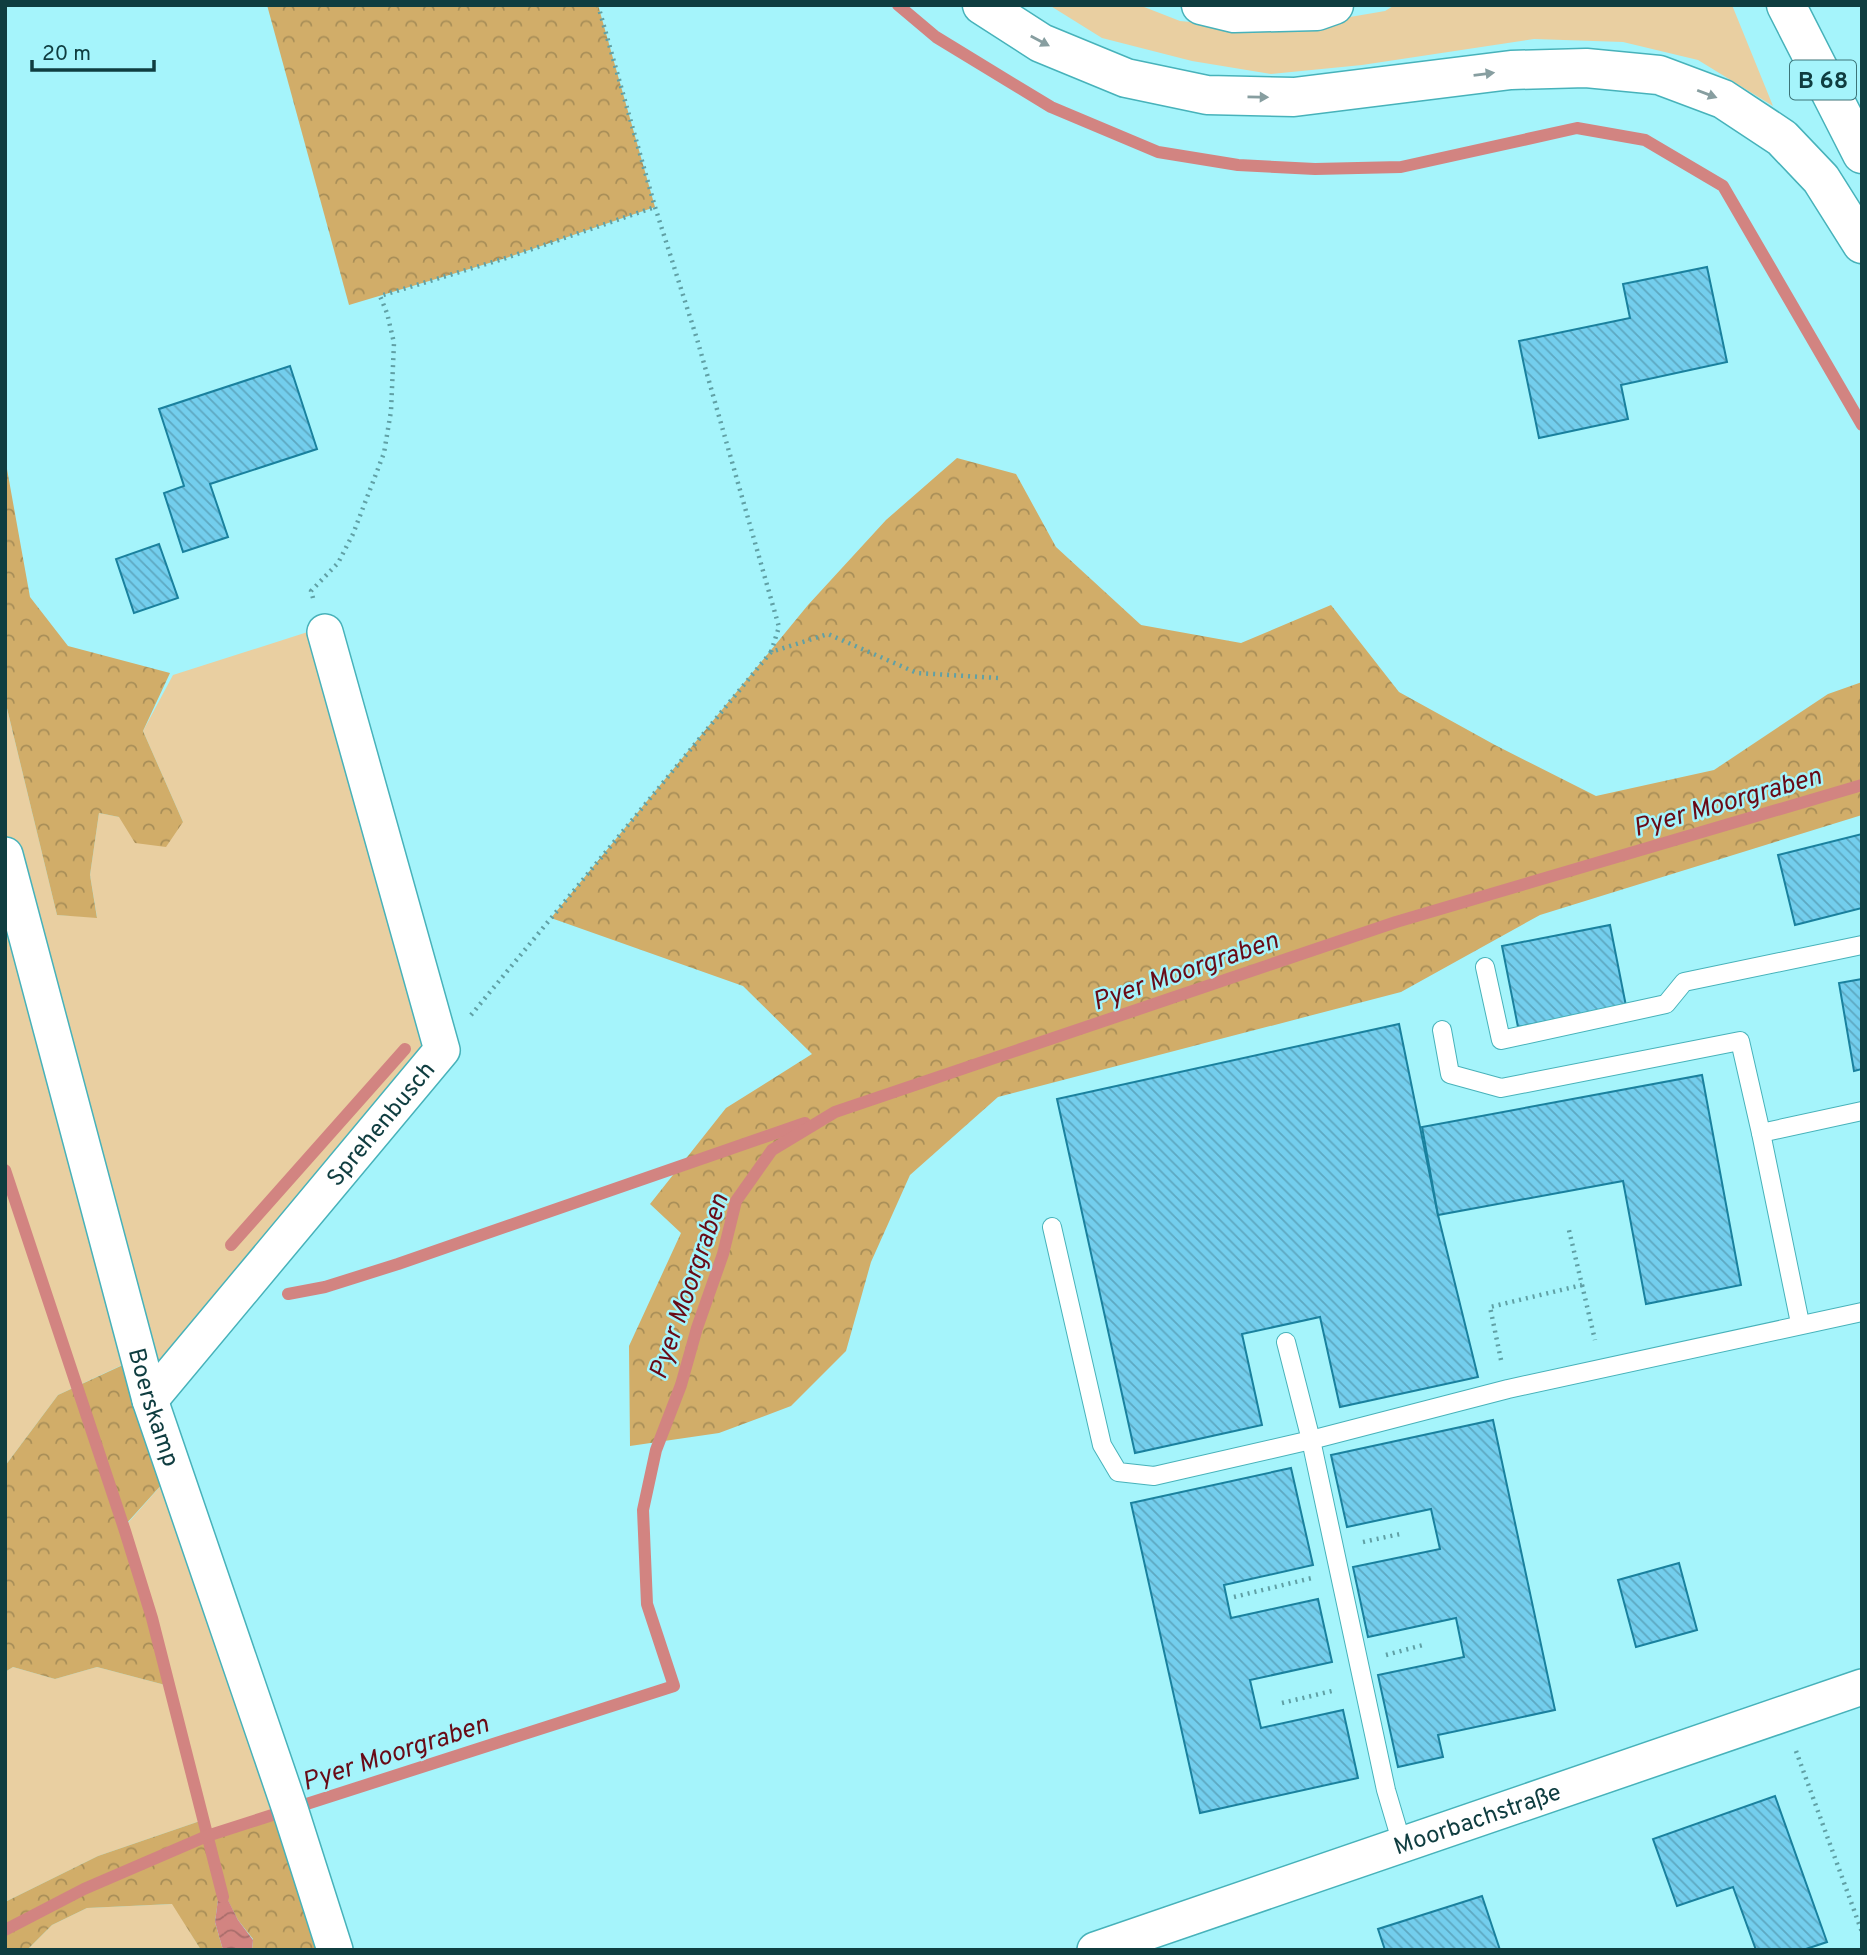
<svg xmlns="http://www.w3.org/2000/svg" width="1867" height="1955" font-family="Overpass,sans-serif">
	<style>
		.green { fill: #e9cfa1 }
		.forest { fill: url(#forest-crowns) }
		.water { fill: url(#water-waves) }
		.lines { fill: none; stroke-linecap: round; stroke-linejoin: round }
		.stream { stroke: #d28481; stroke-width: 12 }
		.building { fill: url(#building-back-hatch); stroke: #1a819e; stroke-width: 2 }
		.lane-casing { stroke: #47b2ba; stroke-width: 20 }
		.street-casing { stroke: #47b2ba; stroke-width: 38 }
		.highway-casing { stroke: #47b2ba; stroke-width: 41 }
		.path { stroke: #60a0a5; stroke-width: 4.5; stroke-dasharray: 2 5; stroke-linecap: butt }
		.lane { stroke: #fff; stroke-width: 18 }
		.street { stroke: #fff; stroke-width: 35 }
		.highway { stroke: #fff; stroke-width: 38 }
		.oneway { fill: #879ea0 }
		.labels { text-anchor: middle; stroke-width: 5; stroke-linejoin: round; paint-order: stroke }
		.shield { fill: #a5f4fb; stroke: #3c7478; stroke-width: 2 }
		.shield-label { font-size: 23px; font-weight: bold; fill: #0f3d40 }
		.street-label { font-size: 24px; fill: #0f3d40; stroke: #a5f4fb }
		.water-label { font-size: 26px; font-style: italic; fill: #690a16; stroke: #a5f4fb }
	</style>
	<defs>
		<pattern id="forest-crowns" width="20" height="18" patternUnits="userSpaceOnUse" patternTransform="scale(1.75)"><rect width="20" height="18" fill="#d1ad69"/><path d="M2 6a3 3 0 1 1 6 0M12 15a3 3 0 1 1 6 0" fill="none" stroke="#a88e58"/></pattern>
		<pattern id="water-waves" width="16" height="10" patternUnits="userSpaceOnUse" patternTransform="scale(1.75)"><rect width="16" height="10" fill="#d28481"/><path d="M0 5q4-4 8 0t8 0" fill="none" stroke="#a96d6b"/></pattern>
		<pattern id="building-back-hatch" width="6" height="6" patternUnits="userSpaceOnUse" patternTransform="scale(1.75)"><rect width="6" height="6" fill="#73ceed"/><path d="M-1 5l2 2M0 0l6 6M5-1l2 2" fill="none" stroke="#5da8c1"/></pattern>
	</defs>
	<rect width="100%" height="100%" fill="#a5f4fb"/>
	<!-- green -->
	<g class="green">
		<polygon points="1049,5 1139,5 1180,21 1274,30 1385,11 1395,5 1732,5 1773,106 1698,60 1623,42 1534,39 1362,65 1271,74 1192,61 1102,38"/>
		<polygon points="317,629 428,1052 150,1400 137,1358 58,1395 5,1466 5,700 57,915 97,917 90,875 99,813 119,817 183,822 143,731 173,675"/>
		<polygon points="173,1472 290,1809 207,1836 203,1820 98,1856 5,1902 5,1672 13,1667 55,1679 97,1667 169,1686 126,1525"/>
		<polygon points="173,1904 201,1950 27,1950 52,1925 87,1908"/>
	</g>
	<!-- forest -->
	<g class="forest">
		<polygon points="267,5 598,5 655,207 506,258 349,305"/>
		<polygon points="5,458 30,597 68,646 170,673 143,731 183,822 166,847 135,843 119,817 99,813 90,875 97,918 57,915 5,700"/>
		<polygon points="957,458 1016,474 1056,547 1141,625 1241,643 1331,605 1399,692 1495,745 1596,796 1714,770 1828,694 1862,682 1862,815 1540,915 1401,992 998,1097 910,1175 871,1262 846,1351 791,1406 719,1433 630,1446 629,1346 681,1233 650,1204 726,1108 812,1054 743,986 551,918 808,605 886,520"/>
		<polygon points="138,1358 173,1472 126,1524 125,1531 169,1686 97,1667 55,1679 13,1667 5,1672 5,1466 58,1395"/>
		<polygon points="290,1809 335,1950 252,1950 253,1939 238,1920 220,1885 215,1922 223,1950 201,1950 172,1904 87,1908 52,1925 27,1950 5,1950 5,1902 98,1856 203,1820 208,1835"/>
	</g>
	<!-- water -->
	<polygon class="water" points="220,1884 238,1920 253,1940 252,1950 223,1950 215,1922"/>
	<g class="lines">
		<!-- stream -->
		<g class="stream">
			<polyline points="898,5 936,37 1051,107 1158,152 1238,165 1315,169 1401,167 1577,128 1645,140 1723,186 1862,425"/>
			<polyline points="5,1170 125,1531 152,1618 223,1897"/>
			<polyline points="231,1245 405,1049"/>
			<polyline points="288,1294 325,1287 398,1264 805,1123"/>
			<polyline points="5,1930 84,1889 207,1836 674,1686 647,1604 643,1510 656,1450 681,1385 697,1328 723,1254 736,1201 772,1150 835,1112 1396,922 1862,785"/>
		</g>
	</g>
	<!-- building -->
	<g class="building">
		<polygon points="1707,267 1727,362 1621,385 1628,419 1539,438 1519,341 1630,318 1623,284"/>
		<polygon points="290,366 317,449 210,484 228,537 183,552 164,493 184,486 159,409"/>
		<polygon points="159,544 178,598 134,613 116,559"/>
		<polygon points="1862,834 1862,908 1795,925 1778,855"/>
		<polygon points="1610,925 1626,1006 1518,1027 1502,946"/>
		<polygon points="1862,979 1862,1069 1854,1071 1839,983"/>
		<polygon points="1399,1024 1438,1215 1478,1377 1340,1407 1320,1317 1242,1334 1262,1425 1135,1453 1057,1099"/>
		<polygon points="1702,1075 1741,1285 1646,1304 1623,1181 1438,1215 1422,1127"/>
		<polygon points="1493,1420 1555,1710 1438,1735 1443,1757 1398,1767 1378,1675 1464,1657 1456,1618 1368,1637 1353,1567 1440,1549 1431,1509 1347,1527 1331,1455"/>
		<polygon points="1291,1468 1313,1565 1224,1585 1231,1618 1318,1599 1332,1662 1250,1680 1261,1728 1343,1710 1358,1778 1200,1813 1131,1503"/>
		<polygon points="1679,1563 1697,1630 1636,1647 1618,1580"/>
		<polygon points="1775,1796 1827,1942 1803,1950 1756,1950 1733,1887 1677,1906 1653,1839"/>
		<polygon points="1482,1896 1500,1950 1385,1950 1378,1929"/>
	</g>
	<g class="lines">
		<!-- lane casing -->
		<g class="lane-casing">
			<g id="lane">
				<polyline points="1485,967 1501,1040 1666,1004 1684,982 1862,945"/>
				<polyline points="1442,1030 1450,1074 1501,1088 1740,1041 1761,1133 1862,1111"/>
				<polyline points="1761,1133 1800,1323"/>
				<polyline points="1052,1227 1102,1445 1118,1472 1154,1476 1311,1440 1508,1389 1862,1312"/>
				<polyline points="1286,1342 1311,1440 1386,1790 1402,1844"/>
			</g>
		</g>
		<!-- street casing -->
		<g class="street-casing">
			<g id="street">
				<path id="s1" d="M5 855 150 1400 290 1809 335 1950"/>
				<path id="s2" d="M150 1400 442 1050 325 632"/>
				<path id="s3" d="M1095 1950 1862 1687"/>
			</g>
		</g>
		<!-- highway casing -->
		<g class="highway-casing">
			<g id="highway">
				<polyline points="982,5 1041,43 1126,78 1207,95 1294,97 1511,70 1586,68 1659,75 1723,99 1782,138 1821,179 1862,244"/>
				<polyline points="1201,5 1234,13 1317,11 1334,5"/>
				<polyline points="1786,5 1862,154"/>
			</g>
		</g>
		<!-- path -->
		<g class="path">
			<polyline points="598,5 655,207 697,339 779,627 771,652"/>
			<polyline points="313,598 311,591 338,563 353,534 384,453 391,411 394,343 387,313 380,296 506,258 655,207"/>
			<polyline points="471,1015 771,652 828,634 917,673 998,678"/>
			<polyline points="1582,1285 1595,1340"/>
			<polyline points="1501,1360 1490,1307 1582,1285 1568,1226"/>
			<polyline points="1363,1542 1400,1534"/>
			<polyline points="1234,1597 1312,1578"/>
			<polyline points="1386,1655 1423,1645"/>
			<polyline points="1282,1703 1336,1690"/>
			<polyline points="1796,1751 1862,1932"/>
		</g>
		<!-- lane -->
		<use href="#lane" class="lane"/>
		<!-- street -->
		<use href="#street" class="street"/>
		<!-- highway -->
		<use href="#highway" class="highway"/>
	</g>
	<!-- one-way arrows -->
	<defs><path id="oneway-solid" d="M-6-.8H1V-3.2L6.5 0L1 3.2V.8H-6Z" transform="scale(1.75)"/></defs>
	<g class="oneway">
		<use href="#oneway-solid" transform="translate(1040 41) rotate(28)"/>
		<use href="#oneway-solid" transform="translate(1484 74) rotate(-7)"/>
		<use href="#oneway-solid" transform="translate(1707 94) rotate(21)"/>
		<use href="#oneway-solid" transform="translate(1258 97) rotate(1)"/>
	</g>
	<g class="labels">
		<!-- shield labels -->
		<rect class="shield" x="1790" y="60.5" width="66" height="39" rx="5"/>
		<g class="shield-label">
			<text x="1823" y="88">B 68</text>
		</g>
		<!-- street labels -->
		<g class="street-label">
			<text dy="8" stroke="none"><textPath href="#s2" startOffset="360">Sprehenbusch</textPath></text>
			<text dy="8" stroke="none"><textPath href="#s1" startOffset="572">Boerskamp</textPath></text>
			<text dy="8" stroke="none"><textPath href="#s3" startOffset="404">Moorbachstraße</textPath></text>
		</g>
		<!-- water labels -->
		<g class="water-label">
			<text transform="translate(1727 801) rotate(-16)" y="9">Pyer Moorgraben</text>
			<text transform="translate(1185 970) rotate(-19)" y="9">Pyer Moorgraben</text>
			<text transform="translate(688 1286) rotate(-71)" y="9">Pyer Moorgraben</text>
			<text transform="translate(395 1752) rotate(-18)" y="9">Pyer Moorgraben</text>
		</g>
	</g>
	<!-- border -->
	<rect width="1867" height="1955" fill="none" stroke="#0f3d40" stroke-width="14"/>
	<!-- scale -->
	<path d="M32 60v10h122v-10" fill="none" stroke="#0f3d40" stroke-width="3.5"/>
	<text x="42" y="60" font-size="21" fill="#0f3d40" stroke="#a5f4fb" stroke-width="5" paint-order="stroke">20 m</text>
</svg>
